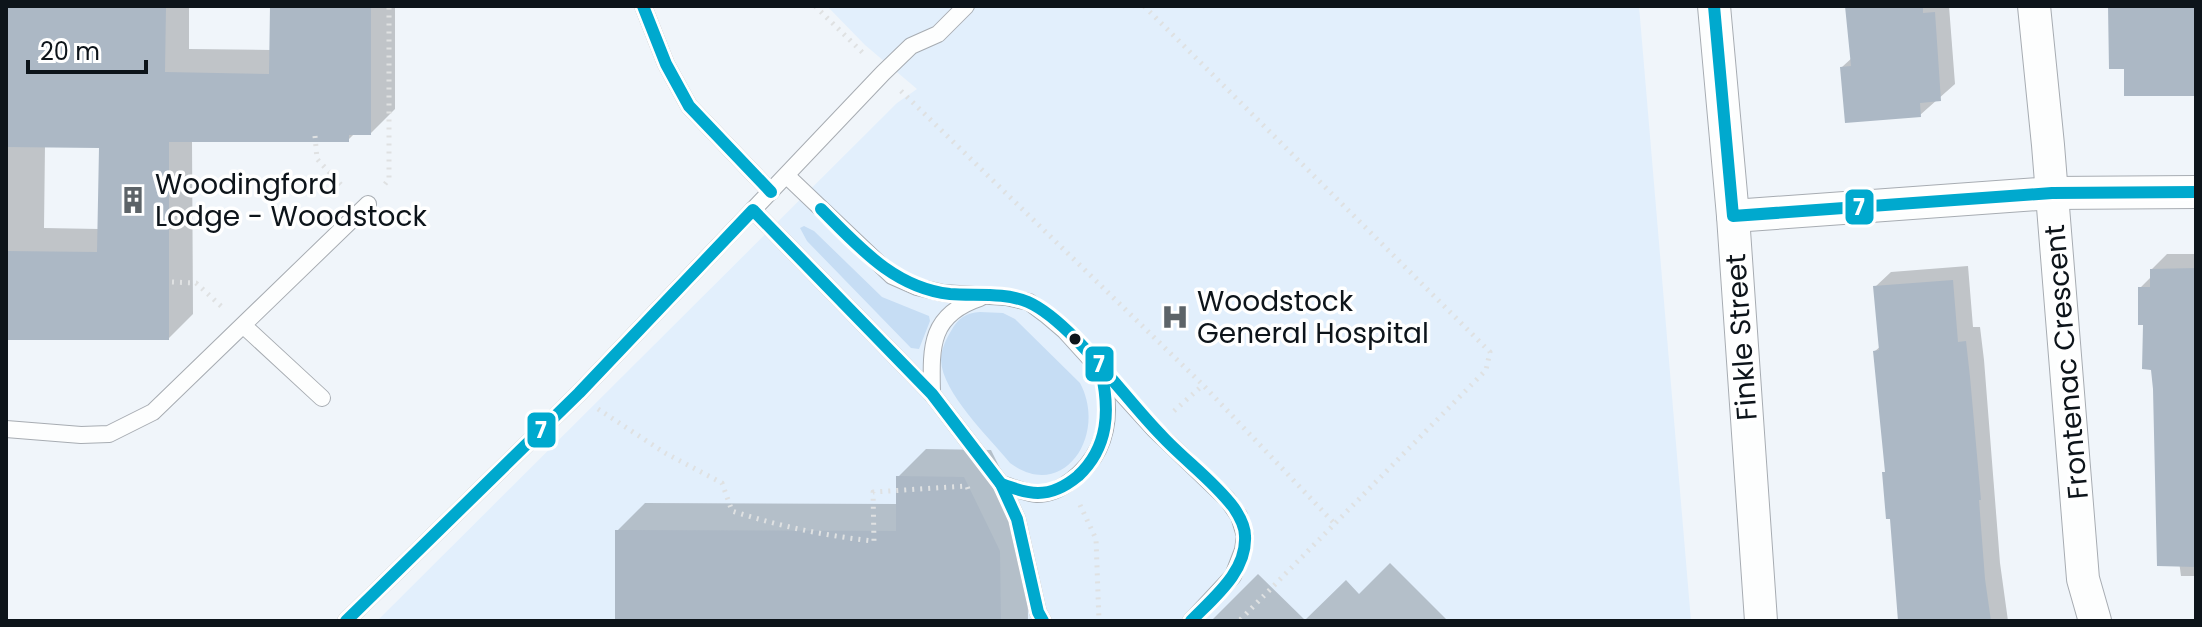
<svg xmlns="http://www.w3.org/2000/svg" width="2202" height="627" font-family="Poppins,sans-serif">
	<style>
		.built { fill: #e2effc }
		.green { fill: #c6ddf4 }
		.shadow { fill: #0003; fill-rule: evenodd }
		.building { fill: #acb8c5 }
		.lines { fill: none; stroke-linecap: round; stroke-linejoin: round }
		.lane-casing { stroke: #a7acb2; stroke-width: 18 }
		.street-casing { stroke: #a7acb2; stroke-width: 34 }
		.path { stroke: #dfe1e2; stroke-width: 5; stroke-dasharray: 2 6; stroke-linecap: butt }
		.lane { stroke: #fdfefe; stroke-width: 16 }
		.street { stroke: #fdfefe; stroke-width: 32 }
		.bus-1-casing { stroke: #fff; stroke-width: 18 }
		.bus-1 { stroke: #00a9ce; stroke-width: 12 }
		.bus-dot { fill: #0d141a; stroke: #fff; stroke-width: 3 }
		.labels { text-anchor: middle; stroke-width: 7; stroke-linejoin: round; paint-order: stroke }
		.poi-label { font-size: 28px; fill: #0d141a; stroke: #fff; text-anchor: start }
		.street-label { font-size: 28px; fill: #0d141a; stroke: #fff }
		.line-badge { stroke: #fff; stroke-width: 3 }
		.badge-label { font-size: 22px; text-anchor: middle; font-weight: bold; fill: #fff }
	</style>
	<rect width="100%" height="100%" fill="#f0f5fa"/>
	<!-- built -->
	<polygon class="built" points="827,6 1639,6 1691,621 377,621 897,103 917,89 865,45"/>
	<!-- green -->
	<g class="green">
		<polygon points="804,226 814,231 882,297 929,316 930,321 919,349 911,348 807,241 800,228"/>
		<path d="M980 312 1003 313 1015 319 1080 383C1108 435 1063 503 1010 463 990 438 942 393 941 360 941 350 946 339 951 331 958 318 966 313 980 312Z"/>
	</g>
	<!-- shadow -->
	<g class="shadow">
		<path d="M6 6H189V49L272 50V6H395V109L371 133H355L348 140H192L193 314 169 338H6ZM45 145 101 146 99 229 44 228Z"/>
		<polygon points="1849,6 1949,6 1955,84 1920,115 1842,67 1853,57"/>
		<polygon points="2110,6 2196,6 2196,94 2126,67 2111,67"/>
		<polygon points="2167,254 2196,254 2196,576 2181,576 2153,368 2140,288 2152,276 2152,269"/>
		<polygon points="1968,266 1973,327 1980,327 1984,360 2000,563 2008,621 1901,621 1875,351 1881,346 1875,287 1891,272"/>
		<polygon points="926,449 991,450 1027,523 1028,621 617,621 617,531 645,503 898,504 898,477"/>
		<polygon points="1390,563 1448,621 1211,621 1258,574 1305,620 1346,580 1359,594"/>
	</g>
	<!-- building -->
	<g class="building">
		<polygon points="6,6 166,6 165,72 269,74 270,6 371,6 371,135 349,135 349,142 169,142 169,340 6,340 6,251 97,252 99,148 6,147"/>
		<polygon points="1845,6 1923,6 1923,13 1935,12 1941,101 1920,103 1921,117 1845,123 1840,67 1851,66"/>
		<polygon points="2108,6 2196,7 2196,96 2124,96 2124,69 2109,69"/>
		<polygon points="2196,268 2196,567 2157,566 2153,389 2151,370 2142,369 2143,325 2138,325 2138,287 2150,287 2150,269"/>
		<polygon points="1953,280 1958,342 1966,341 1970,377 1981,500 1979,500 1985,579 1991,621 1898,621 1890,519 1886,519 1882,472 1885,472 1873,351 1879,350 1873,286"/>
		<polygon points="896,476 964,477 1000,551 1001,621 615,621 615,530 896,531"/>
	</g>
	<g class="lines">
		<!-- lane casing -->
		<g class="lane-casing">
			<g id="lane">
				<polyline points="643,6 666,64 689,106 771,192"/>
				<polyline points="787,176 892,276 917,287 943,293 1006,297 1029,302 1045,314 1065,331 1154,429 1227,499 1239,516 1245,536 1243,550 1233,576 1191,621"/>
				<polyline points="753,210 932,394 1001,484 1017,519 1038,612 1043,621"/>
				<polyline points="244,326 322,398"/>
				<path d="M932 394C931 347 929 315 980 298"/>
				<polyline points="6,429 81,435 109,434 153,412 368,204"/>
				<path d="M1001 484C1012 487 1025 493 1037 494 1050 494 1062 488 1072 480 1107 453 1113 416 1102 374"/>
				<polyline points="346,621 579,393 883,73 911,46 938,34 966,6"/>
			</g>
		</g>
		<!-- street casing -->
		<g class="street-casing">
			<g id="street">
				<polyline points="1714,6 1733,216 1761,621"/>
				<polyline points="2034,6 2048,145 2083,579 2095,621"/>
				<polyline points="1733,216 2052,193 2196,192"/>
			</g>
		</g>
		<!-- path -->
		<g class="path">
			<polyline points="815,6 863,53"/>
			<polyline points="1144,6 1490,352 1486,370 1239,621"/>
			<polyline points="901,91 1203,385 1335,524"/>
			<polyline points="315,136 317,159 344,188"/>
			<polyline points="385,184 389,179 389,6"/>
			<polyline points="172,282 196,283 222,307"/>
			<path d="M598 409 665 453 722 483 732 511C779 526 825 536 874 541L873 492 967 486 968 489"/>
			<polyline points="1174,411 1203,385"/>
			<polyline points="1080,505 1096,539 1099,621"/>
		</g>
		<!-- lane -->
		<use href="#lane" class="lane"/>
		<!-- street -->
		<use href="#street" class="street"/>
		<!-- bus-1 casing -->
		<g class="bus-1-casing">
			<g id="bus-1">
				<polyline points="643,6 666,64 689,106 771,192"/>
				<polyline points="1714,6 1733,216 2052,193 2196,192"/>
				<path d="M821 209C858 246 894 288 950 294 975 296 1004 292 1028 302 1071 321 1126 400 1161 435 1184 460 1214 481 1234 508 1240 517 1245 526 1245 536 1247 572 1213 598 1191 621"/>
				<path d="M1001 484C1013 488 1025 493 1038 493 1053 493 1066 486 1078 476 1109 447 1110 410 1101 371"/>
				<polyline points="346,621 579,393 753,210 932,394 1001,484 1017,519 1038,612 1043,621"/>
			</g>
		</g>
		<!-- bus-1 -->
		<use href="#bus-1" class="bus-1"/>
	</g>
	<!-- icons -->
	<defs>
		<g id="building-bare" transform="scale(2.16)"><path d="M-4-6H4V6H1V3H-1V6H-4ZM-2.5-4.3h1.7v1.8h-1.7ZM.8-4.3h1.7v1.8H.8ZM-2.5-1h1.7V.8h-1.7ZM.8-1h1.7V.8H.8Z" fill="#5c6368" stroke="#fff" stroke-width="2.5" paint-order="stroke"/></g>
		<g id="hospital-bare" transform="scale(2.16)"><path d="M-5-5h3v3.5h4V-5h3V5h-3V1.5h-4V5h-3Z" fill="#5c6368" stroke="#fff" stroke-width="2.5" paint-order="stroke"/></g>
	</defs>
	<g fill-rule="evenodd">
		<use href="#building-bare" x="133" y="200"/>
		<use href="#hospital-bare" x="1175" y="317"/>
	</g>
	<!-- markers -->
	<circle class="bus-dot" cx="1075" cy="339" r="7"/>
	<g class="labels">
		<!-- poi labels -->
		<g class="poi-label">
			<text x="155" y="194">Woodingford<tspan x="155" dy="32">Lodge - Woodstock</tspan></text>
			<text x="1197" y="311">Woodstock<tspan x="1197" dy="32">General Hospital</tspan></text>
		</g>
		<!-- street labels -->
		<g class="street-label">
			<text transform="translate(1741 337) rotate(-94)" y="10">Finkle Street</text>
			<text transform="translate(2066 362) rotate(-95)" y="10">Frontenac Crescent</text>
		</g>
	</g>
	<g class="line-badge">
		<rect x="1844" y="188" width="31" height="38" rx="8" fill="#00a9ce"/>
		<rect x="1084" y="345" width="31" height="38" rx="8" fill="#00a9ce"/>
		<rect x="526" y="411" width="31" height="38" rx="8" fill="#00a9ce"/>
	</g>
	<g class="badge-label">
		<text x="1859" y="215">7</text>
		<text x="1099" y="372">7</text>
		<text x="541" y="438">7</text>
	</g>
	<!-- border -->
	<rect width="2202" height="627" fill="none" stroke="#0d141a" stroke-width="16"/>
	<!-- scale -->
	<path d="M28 60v12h118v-12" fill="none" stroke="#0d141a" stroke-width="4"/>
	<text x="40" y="60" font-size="24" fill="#0d141a" stroke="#ffffff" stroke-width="6" paint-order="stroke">20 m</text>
</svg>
